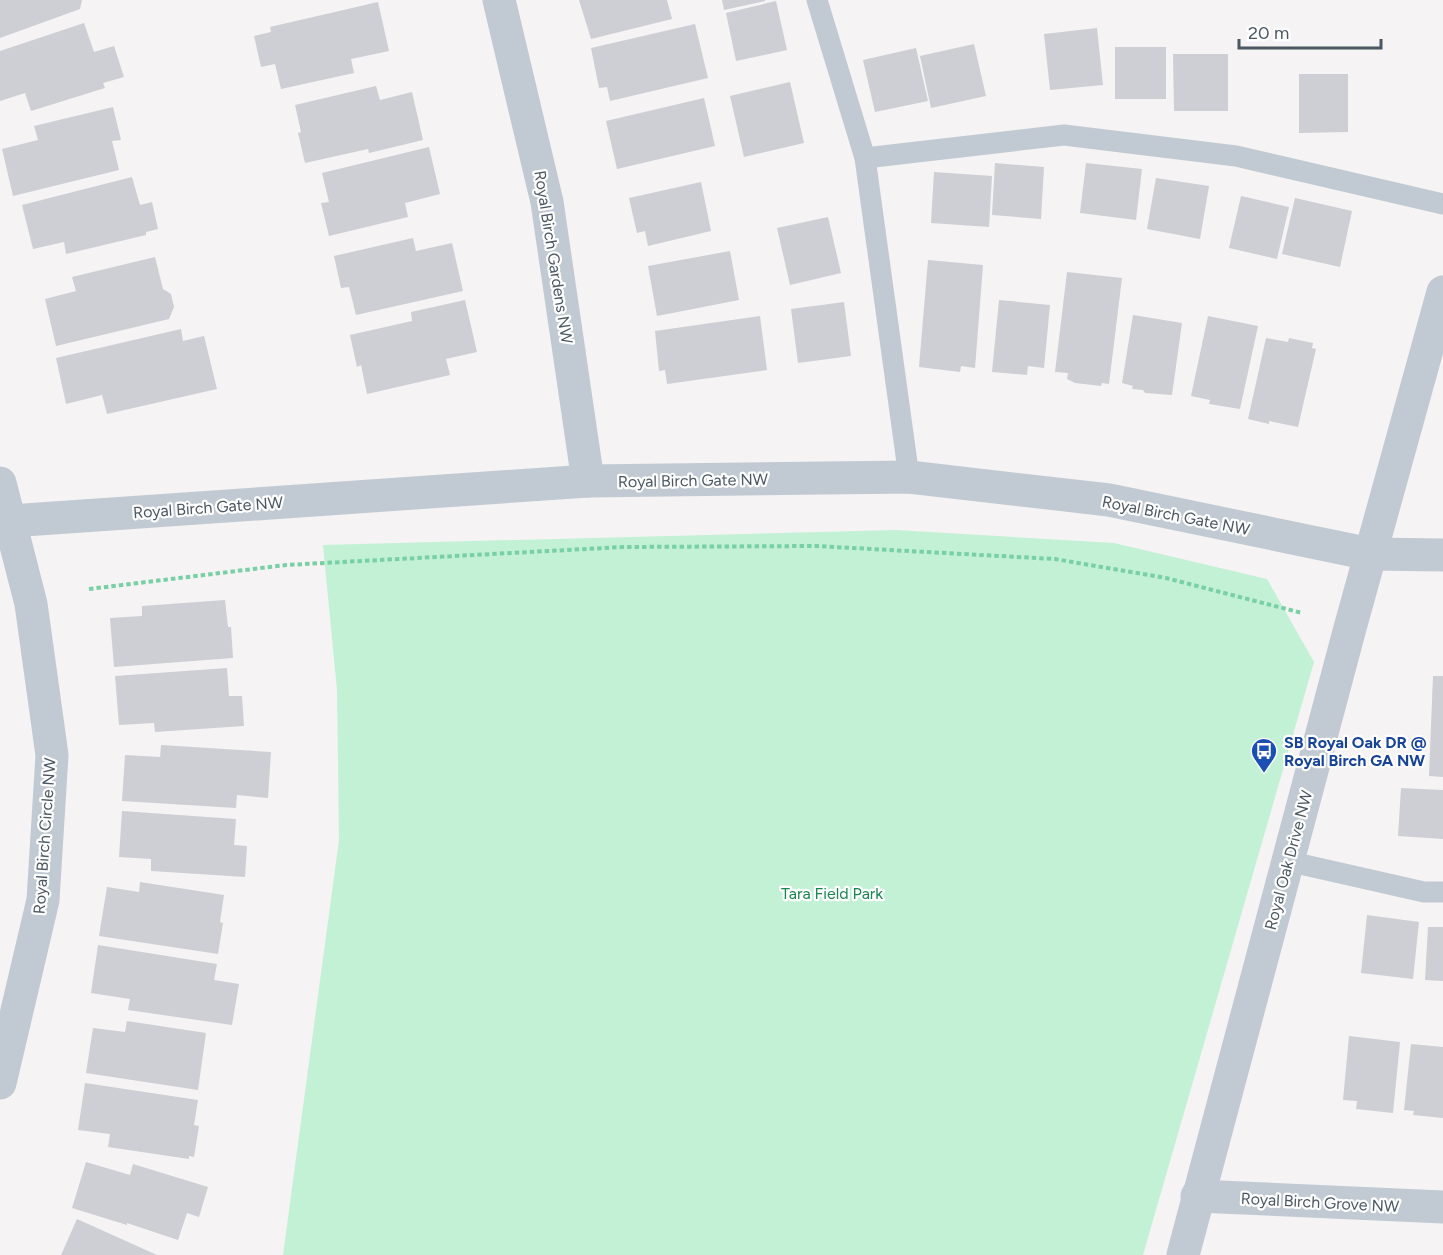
<svg xmlns="http://www.w3.org/2000/svg" width="1443" height="1255" font-family="Figtree,sans-serif">
	<style>
		.green { fill: #c3f1d5 }
		.building { fill: #cdcfd5 }
		.lines { fill: none; stroke-linecap: round; stroke-linejoin: round }
		.path { stroke: #7ad0a6; stroke-width: 4; stroke-dasharray: 4.5 3; stroke-linecap: butt }
		.service { stroke: #c1cad2; stroke-width: 21 }
		.minor { stroke: #c1cad2; stroke-width: 33 }
		.tertiary { stroke: #c1cad2; stroke-width: 33 }
		.labels { text-anchor: middle; stroke-width: 4.5; stroke-linejoin: round; paint-order: stroke }
		.street-label { font-size: 16px; fill: #4a5661; stroke: #fff }
		.transit-label { font-size: 16px; font-weight: bold; fill: #164399; stroke: #fff; text-anchor: start }
		.park-label { font-size: 16px; fill: #17864f; stroke: #fff }
	</style>
	<rect width="100%" height="100%" fill="#f5f3f3"/>
	<!-- green -->
	<polygon class="green" points="896,530 1114,543 1267,579 1314,662 1143,1255 283,1255 339,840 337,690 323,545"/>
	<!-- building -->
	<g class="building">
		<polygon points="0,0 82,0 80,9 0,38"/>
		<polygon points="579,0 667,0 672,19 591,39"/>
		<polygon points="722,0 765,0 765,1 724,10"/>
		<polygon points="776,1 787,50 736,61 726,13"/>
		<polygon points="378,2 389,51 351,59 354,73 281,89 275,64 261,67 254,36 271,32 270,27"/>
		<polygon points="84,23 94,52 114,46 124,77 103,83 105,88 31,111 25,93 0,101 0,51"/>
		<polygon points="695,24 708,78 610,101 607,87 599,88 591,48"/>
		<polygon points="1097,28 1103,85 1050,90 1044,34"/>
		<polygon points="974,44 986,96 931,108 920,56"/>
		<rect x="1115" y="47" width="51" height="52"/>
		<polygon points="916,48 928,101 875,112 863,60"/>
		<polygon points="1173,54 1228,54 1228,111 1174,111"/>
		<polygon points="1299,74 1348,74 1348,132 1299,133"/>
		<polygon points="790,82 804,143 744,157 730,96"/>
		<polygon points="376,86 380,100 412,92 423,140 369,153 368,149 305,163 298,133 301,132 295,105"/>
		<polygon points="704,98 715,146 617,169 606,121"/>
		<polygon points="113,107 121,140 112,141 119,170 13,196 2,149 38,140 34,126"/>
		<polygon points="429,147 440,194 405,203 408,217 329,236 321,203 329,202 322,173"/>
		<polygon points="995,163 1044,167 1041,219 992,215"/>
		<polygon points="1086,163 1142,169 1136,220 1080,213"/>
		<polygon points="934,172 992,176 989,227 931,223"/>
		<polygon points="132,177 140,205 152,202 158,229 146,232 146,235 66,254 64,242 33,249 22,205"/>
		<polygon points="1156,178 1209,186 1200,239 1147,229"/>
		<polygon points="701,182 711,231 648,246 645,231 637,233 629,198"/>
		<polygon points="1241,196 1289,207 1277,259 1229,248"/>
		<polygon points="1295,198 1352,211 1340,267 1282,254"/>
		<polygon points="828,217 841,273 790,285 777,228"/>
		<polygon points="413,238 416,251 452,243 463,291 356,315 349,287 341,288 334,256"/>
		<polygon points="730,251 739,300 657,316 648,266"/>
		<polygon points="155,257 163,289 171,294 174,307 169,319 56,346 45,299 76,291 72,277"/>
		<polygon points="928,260 983,265 975,368 961,366 960,372 919,367"/>
		<polygon points="1067,272 1122,278 1109,384 1102,383 1101,386 1075,383 1067,379 1068,373 1055,372"/>
		<polygon points="465,300 477,352 446,359 450,375 367,394 361,365 357,367 350,335 412,321 411,312"/>
		<polygon points="999,300 1050,305 1044,368 1028,366 1027,375 992,372"/>
		<polygon points="844,302 851,356 798,363 791,309"/>
		<polygon points="1133,315 1182,323 1172,395 1145,393 1143,390 1132,389 1133,386 1122,383"/>
		<polygon points="760,316 767,370 667,384 665,370 659,371 655,331"/>
		<polygon points="1208,316 1258,326 1240,409 1209,404 1210,400 1191,396"/>
		<polygon points="181,329 183,341 204,336 217,389 107,414 102,395 66,404 56,358"/>
		<polygon points="1266,338 1288,342 1289,338 1313,343 1312,348 1316,349 1298,427 1269,421 1269,424 1248,419"/>
		<polygon points="225,600 228,627 231,627 233,658 114,667 110,618 142,616 142,606"/>
		<polygon points="227,668 229,696 242,696 244,726 155,732 154,723 119,725 115,676"/>
		<polygon points="1433,676 1443,676 1443,777 1429,776"/>
		<polygon points="161,745 271,752 268,798 237,795 236,808 122,801 125,755 160,757"/>
		<polygon points="1401,788 1443,790 1443,839 1398,836"/>
		<polygon points="122,811 236,819 234,845 247,846 245,877 151,871 151,859 119,857"/>
		<polygon points="140,882 224,895 220,922 223,923 218,954 99,936 107,887 139,892"/>
		<polygon points="1367,915 1419,922 1413,979 1361,973"/>
		<polygon points="1428,927 1443,927 1443,981 1425,980"/>
		<polygon points="98,945 217,964 214,980 239,984 232,1025 128,1010 130,999 91,993"/>
		<polygon points="127,1021 206,1033 198,1090 86,1073 93,1028 125,1032"/>
		<polygon points="1349,1036 1400,1042 1393,1113 1356,1109 1357,1101 1343,1100"/>
		<polygon points="1411,1044 1443,1047 1443,1118 1413,1115 1414,1111 1404,1110"/>
		<polygon points="85,1083 198,1100 194,1125 199,1126 194,1157 189,1156 189,1159 108,1147 110,1134 78,1130"/>
		<polygon points="86,1162 130,1175 133,1164 208,1187 199,1217 187,1213 178,1240 127,1223 127,1225 72,1208"/>
		<polygon points="77,1219 157,1255 61,1255"/>
	</g>
	<g class="lines">
		<!-- path -->
		<polyline class="path" points="89,589 286,565 623,547 816,546 1055,559 1166,578 1302,613"/>
		<!-- service -->
		<g class="service">
			<polyline points="817,0 865,158 909,477"/>
			<polyline points="865,158 1064,135 1236,156 1443,204"/>
			<polyline points="1287,861 1424,892 1443,892"/>
		</g>
		<!-- minor -->
		<g class="minor">
			<polyline points="499,0 547,202 588,481"/>
			<polyline points="0,483 31,604 52,755 43,900 0,1083"/>
			<polyline points="10,521 588,481 909,477 1109,500 1370,554 1443,555"/>
			<polyline points="1197,1196 1443,1207"/>
		</g>
		<!-- tertiary -->
		<polyline class="tertiary" points="1183,1255 1350,628 1443,292"/>
	</g>
	<!-- icons -->
	<defs>
		<g id="bus-pin" transform="scale(1.35)"><path d="M0 17L-7.5 6A9.5 9.5 0 1 1 7.5 6Z" fill="#1a4fb4" stroke="#fff"/><path d="M-5-6H5V4H4V6H2V4H-2V6H-4V4H-5ZM-3.5-4V0h7V-4ZM-3.5 1.2v1.5H-2V1.2ZM2 1.2v1.5H3.5V1.2Z" fill="#fff"/></g>
	</defs>
	<g fill-rule="evenodd">
		<use href="#bus-pin" x="1264" y="751"/>
	</g>
	<g class="labels">
		<!-- street labels -->
		<g class="street-label">
			<text transform="translate(554 257) rotate(81)" y="6">Royal Birch Gardens NW</text>
			<text transform="translate(693 480) rotate(-1)" y="6">Royal Birch Gate NW</text>
			<text transform="translate(208 507) rotate(-4)" y="6">Royal Birch Gate NW</text>
			<text transform="translate(1176 515) rotate(11)" y="6">Royal Birch Gate NW</text>
			<text transform="translate(44 836) rotate(-86)" y="6">Royal Birch Circle NW</text>
			<text transform="translate(1288 860) rotate(-75)" y="6">Royal Oak Drive NW</text>
			<text transform="translate(1320 1202) rotate(3)" y="6">Royal Birch Grove NW</text>
		</g>
		<!-- transit labels -->
		<g class="transit-label">
			<text x="1284" y="748">SB Royal Oak DR @<tspan x="1284" dy="18">Royal Birch GA NW</tspan></text>
		</g>
		<!-- park labels -->
		<g class="park-label">
			<text x="832" y="899">Tara Field Park</text>
		</g>
	</g>
	<!-- scale -->
	<path d="M1239 39v9h142v-9" fill="none" stroke="#4a5661" stroke-width="3"/>
	<text x="1248" y="39" font-size="18" fill="#4a5661" stroke="#ffffff" stroke-width="4.5" paint-order="stroke">20 m</text>
</svg>
